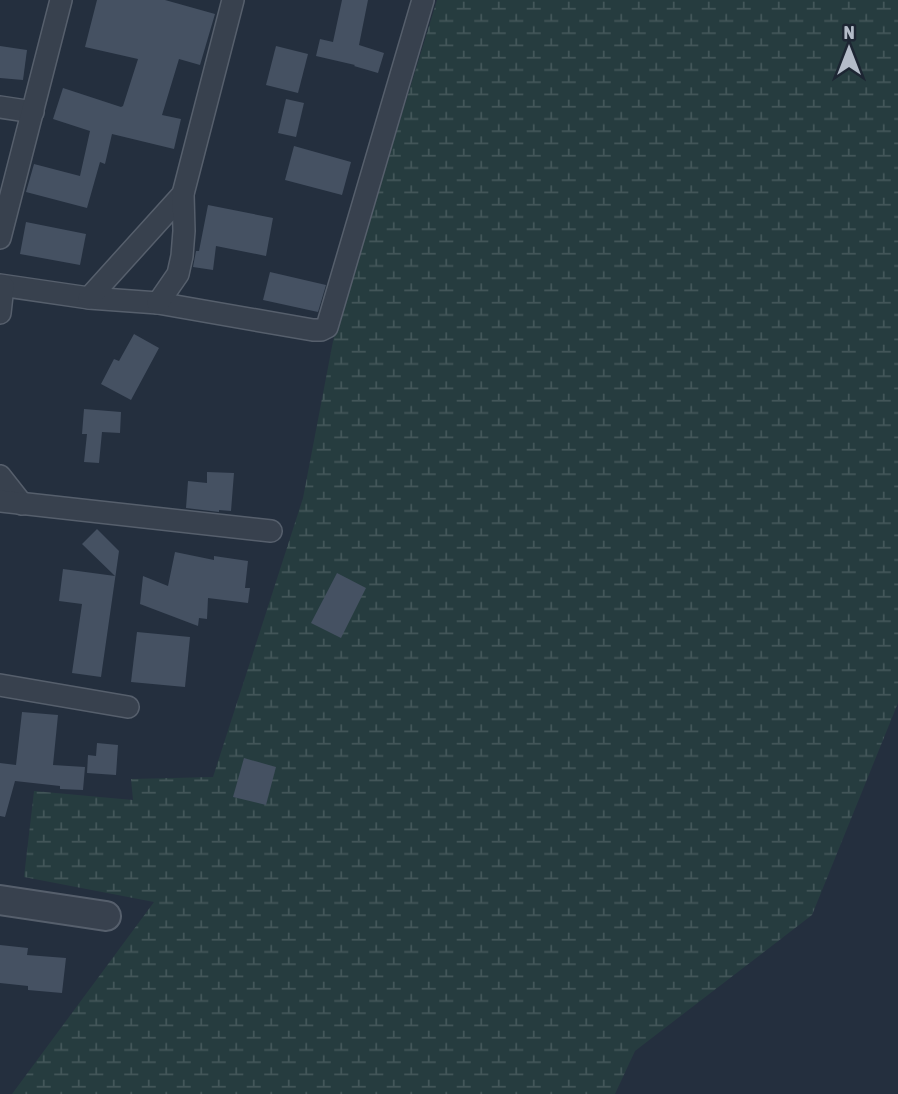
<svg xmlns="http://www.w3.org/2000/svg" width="898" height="1094" font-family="'Asap Condensed',sans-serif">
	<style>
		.wetland { fill: url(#wetland-marsh) }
		.building { fill: #455162 }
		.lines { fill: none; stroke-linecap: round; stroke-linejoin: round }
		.minor-casing { stroke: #565f6c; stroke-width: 24 }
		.tertiary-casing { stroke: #565f6c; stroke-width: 32 }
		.minor { stroke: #38414e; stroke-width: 21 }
		.tertiary { stroke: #38414e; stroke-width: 28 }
	</style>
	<defs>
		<pattern id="wetland-marsh" width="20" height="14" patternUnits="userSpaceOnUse" patternTransform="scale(1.75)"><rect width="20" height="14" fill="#263c3f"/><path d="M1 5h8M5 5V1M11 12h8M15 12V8" fill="none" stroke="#435659"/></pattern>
	</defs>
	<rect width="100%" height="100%" fill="#242f3e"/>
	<!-- wetland -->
	<polygon class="wetland" points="437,0 898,0 898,703 812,915 635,1051 615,1094 12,1094 154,902 24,877 34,791 133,800 131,779 213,777 303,498 334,336"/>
	<!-- building -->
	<g class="building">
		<polygon points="97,0 165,0 215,14 200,65 179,59 162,115 181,119 174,149 112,134 105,164 100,162 87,208 26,192 34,164 80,176 90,131 53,119 63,88 121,107 123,106 138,59 85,47"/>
		<polygon points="342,0 368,0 359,45 384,53 378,73 354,66 355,65 316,56 320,39 333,42"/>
		<polygon points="0,46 27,50 23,80 0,78"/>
		<polygon points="276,46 308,54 298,93 266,85"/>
		<polygon points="286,99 304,103 296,137 278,133"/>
		<polygon points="294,146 351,162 342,195 285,180"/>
		<polygon points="208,205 273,218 266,256 216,246 213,270 193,267 196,251 199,251"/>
		<polygon points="26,222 86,234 80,265 20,254"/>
		<polygon points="270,272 326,285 318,312 263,300"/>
		<polygon points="134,334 159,348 131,400 101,384 114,359 119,361"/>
		<polygon points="84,409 121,412 120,433 102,432 99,463 84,462 87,434 82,434"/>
		<polygon points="207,472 234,473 231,511 219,510 219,512 186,508 188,481 207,483"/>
		<polygon points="97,529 119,551 101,677 72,673 82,604 59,601 63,569 115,576 82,544"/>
		<polygon points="175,552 214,560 214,556 248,561 245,588 250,588 248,603 208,598 207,619 199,618 198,626 140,604 143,576 168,586"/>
		<polygon points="337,573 366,588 341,638 311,623"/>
		<polygon points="137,632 190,637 185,687 131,682"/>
		<polygon points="22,712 58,715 53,765 85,767 83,790 60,789 60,786 15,781 5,817 0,816 0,763 16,765"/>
		<polygon points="97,743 118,745 116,775 87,773 88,755 96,756"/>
		<polygon points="244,758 276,767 266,805 233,797"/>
		<polygon points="0,945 28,948 27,955 66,958 62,993 28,990 28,986 0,983"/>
	</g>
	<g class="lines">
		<!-- minor casing -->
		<g class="minor-casing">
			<g id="minor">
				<polyline points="0,107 33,112"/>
				<polyline points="0,238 61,0"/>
				<polyline points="0,285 89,298 158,303 313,330 321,330 327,327 423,0"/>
				<polyline points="89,298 183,194"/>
				<polyline points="158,303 178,274 182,256 184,231 183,194 233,0"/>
				<polyline points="0,313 3,286"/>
				<polyline points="0,476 22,504"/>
				<polyline points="0,501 271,531"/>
				<polyline points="0,685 128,707"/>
			</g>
		</g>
		<!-- tertiary casing -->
		<g class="tertiary-casing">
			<polyline id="tertiary" points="0,900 106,916"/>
		</g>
		<!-- minor -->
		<use href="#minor" class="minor"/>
		<!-- tertiary -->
		<use href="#tertiary" class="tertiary"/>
	</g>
	<!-- north arrow -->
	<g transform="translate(849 49)" stroke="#1d2633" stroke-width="5" paint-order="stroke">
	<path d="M0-5L12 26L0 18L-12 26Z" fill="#b4bcc9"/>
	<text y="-10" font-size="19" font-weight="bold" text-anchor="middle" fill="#b4bcc9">N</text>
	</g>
</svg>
